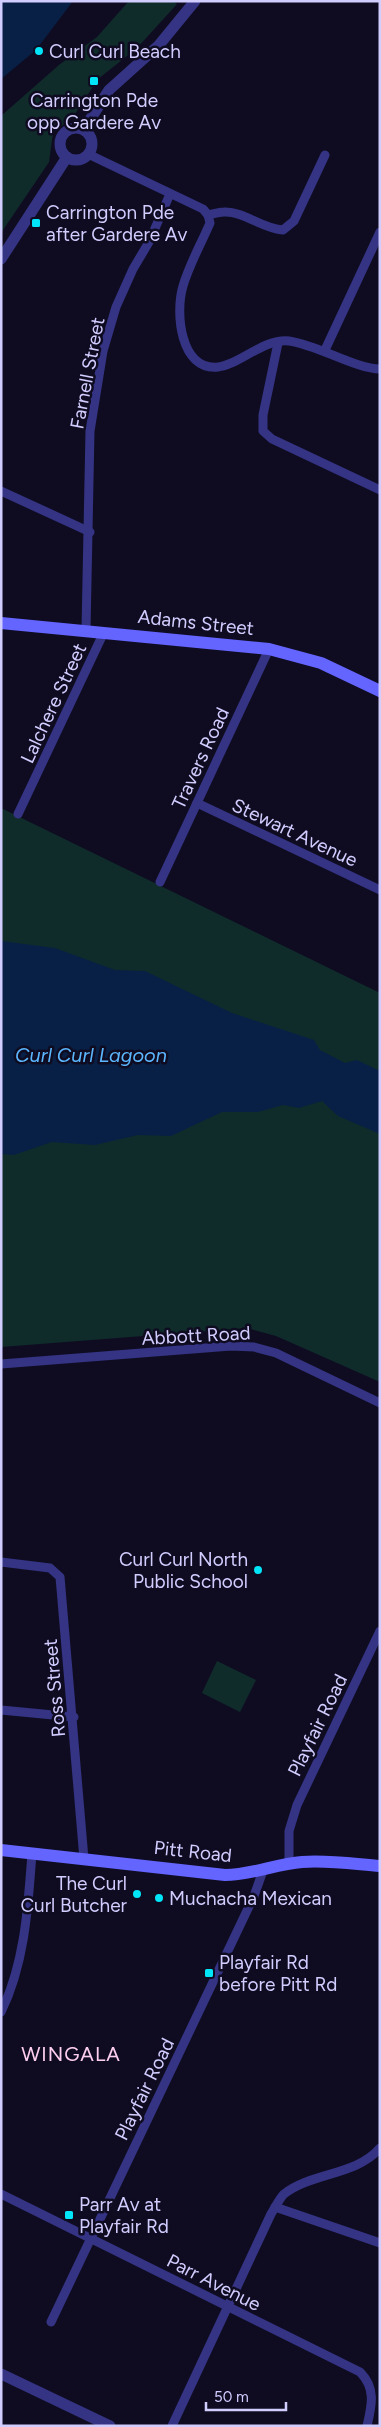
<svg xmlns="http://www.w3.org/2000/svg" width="381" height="2427" font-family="Figtree,sans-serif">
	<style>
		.green { fill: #0f2c2b }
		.water { fill: #082045 }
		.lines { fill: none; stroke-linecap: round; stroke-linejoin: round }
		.minor { stroke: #353484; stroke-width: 9 }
		.tertiary { stroke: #353484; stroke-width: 11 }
		.secondary { stroke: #6464ff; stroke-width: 12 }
		.poi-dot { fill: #00e5f8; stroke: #0f0c22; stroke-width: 2 }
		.labels { text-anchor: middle; stroke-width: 5; stroke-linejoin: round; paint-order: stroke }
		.poi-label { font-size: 19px; fill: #d2cdff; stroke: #0f0c22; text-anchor: start }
		.street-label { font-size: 19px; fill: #d2cdff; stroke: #0f0c22 }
		.water-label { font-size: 20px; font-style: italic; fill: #5bb7ff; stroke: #0f0c22 }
		.neighbourhood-label { font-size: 20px; letter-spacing: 1px; fill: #ffcfef; stroke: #0f0c22 }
	</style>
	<rect width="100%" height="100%" fill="#0f0c22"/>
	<!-- green -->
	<g class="green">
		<polygon points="129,1 173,1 177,4 137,48 98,79 73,117 53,133 49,162 1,233 1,116 59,65 97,37"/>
		<polygon points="1,808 380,993 380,1382 276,1336 247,1328 1,1347"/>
		<polygon points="217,1661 256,1680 240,1712 202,1693"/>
	</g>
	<!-- water -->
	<g class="water">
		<polygon points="1,1 73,1 36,50 1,79"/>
		<polygon points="1,941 55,948 115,970 145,971 232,1013 314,1040 320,1050 345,1063 357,1060 380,1071 380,1134 338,1116 322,1101 299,1108 283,1105 258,1112 222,1112 171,1136 138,1135 95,1145 52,1142 14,1155 1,1154"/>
	</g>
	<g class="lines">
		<!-- minor -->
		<g class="minor">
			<path d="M88 154 203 209 208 215 210 223C201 244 189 265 183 286 175 312 180 371 218 367 239 365 264 338 289 341 318 345 356 369 380 369"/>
			<path d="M208 215C213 214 219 212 224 212 244 211 262 229 283 230L294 221 325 155"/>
			<polyline points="278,343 263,415 263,431 272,439 380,490"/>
			<polyline points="325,350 380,232"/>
			<polyline points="1,491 90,532"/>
			<polyline points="86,630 90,431 103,351 116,307 133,269 149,242 170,194"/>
			<polyline points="197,803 380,890"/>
			<polyline points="18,814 104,632"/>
			<polyline points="160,882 269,649"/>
			<polyline points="1,1364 231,1346 254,1347 276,1353 380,1403"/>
			<polyline points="1,1562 50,1568 60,1577 84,1859"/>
			<polyline points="1,1710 74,1717"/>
			<polyline points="289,1864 289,1831 297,1805 380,1631"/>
			<path d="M1 2012C25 1963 28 1907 32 1853"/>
			<path d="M1 2194 360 2372C376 2388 372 2405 367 2426"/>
			<polyline points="275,2207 380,2243"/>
			<polyline points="51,2322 254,1896 264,1868"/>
			<path d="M172 2426 271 2214C275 2208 279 2199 284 2194 312 2172 356 2176 380 2148"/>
		</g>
		<!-- tertiary -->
		<g class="tertiary">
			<circle cx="76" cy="144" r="16"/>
			<polyline points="84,129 109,90 159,45 195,1"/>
			<polyline points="1,259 67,157"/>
			<polyline points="1,2374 110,2426"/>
		</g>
		<!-- secondary -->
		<g class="secondary">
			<polyline points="1,623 269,649 321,663 380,691"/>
			<path d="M1 1850 225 1875C251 1875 276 1864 302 1862 328 1860 354 1864 380 1866"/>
		</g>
	</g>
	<!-- markers -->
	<g class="poi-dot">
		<circle cx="39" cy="51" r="5"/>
		<rect x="89" y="76" width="10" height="10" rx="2.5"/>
		<rect x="31" y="218" width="10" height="10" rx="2.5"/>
		<circle cx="258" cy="1570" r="5"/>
		<circle cx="137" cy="1894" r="5"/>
		<circle cx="159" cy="1898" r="5"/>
		<rect x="204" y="1968" width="10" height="10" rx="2.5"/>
		<rect x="64" y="2210" width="10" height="10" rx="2.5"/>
	</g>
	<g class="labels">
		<!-- poi labels -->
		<g class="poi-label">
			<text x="49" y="58">Curl Curl Beach</text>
			<text x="94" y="107" text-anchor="middle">Carrington Pde<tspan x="94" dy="22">opp Gardere Av</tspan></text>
			<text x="46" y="219">Carrington Pde<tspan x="46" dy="22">after Gardere Av</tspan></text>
			<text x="248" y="1566" text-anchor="end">Curl Curl North<tspan x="248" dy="22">Public School</tspan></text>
			<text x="127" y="1890" text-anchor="end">The Curl<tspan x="127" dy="22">Curl Butcher</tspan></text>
			<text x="169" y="1905">Muchacha Mexican</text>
			<text x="219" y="1969">Playfair Rd<tspan x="219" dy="22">before Pitt Rd</tspan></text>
			<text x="79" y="2211">Parr Av at<tspan x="79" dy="22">Playfair Rd</tspan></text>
		</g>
		<!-- street labels -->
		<g class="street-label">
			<text transform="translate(87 373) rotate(-79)" y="7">Farnell Street</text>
			<text transform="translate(196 622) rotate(6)" y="7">Adams Street</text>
			<text transform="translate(53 703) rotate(-65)" y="7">Lalchere Street</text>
			<text transform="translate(200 758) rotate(-65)" y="7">Travers Road</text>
			<text transform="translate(295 832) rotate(25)" y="7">Stewart Avenue</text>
			<text transform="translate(196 1335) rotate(-3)" y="7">Abbott Road</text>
			<text transform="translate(54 1688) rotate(-95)" y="7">Ross Street</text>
			<text transform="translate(317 1725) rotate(-64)" y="7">Playfair Road</text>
			<text transform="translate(193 1851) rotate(6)" y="7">Pitt Road</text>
			<text transform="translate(144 2089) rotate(-64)" y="7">Playfair Road</text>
			<text transform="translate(214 2282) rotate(27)" y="7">Parr Avenue</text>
		</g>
		<!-- water labels -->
		<g class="water-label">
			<text x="91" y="1062">Curl Curl Lagoon</text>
		</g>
		<!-- neighbourhood labels -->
		<g class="neighbourhood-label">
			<text x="71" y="2061">WINGALA</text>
		</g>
	</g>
	<!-- border -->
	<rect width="381" height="2427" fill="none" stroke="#d2cdff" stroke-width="5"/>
	<!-- scale -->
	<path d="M206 2402v8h80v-8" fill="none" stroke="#d2cdff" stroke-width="2.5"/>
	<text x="214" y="2402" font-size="15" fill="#d2cdff" stroke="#0f0c22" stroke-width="4" paint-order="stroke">50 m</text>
</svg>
